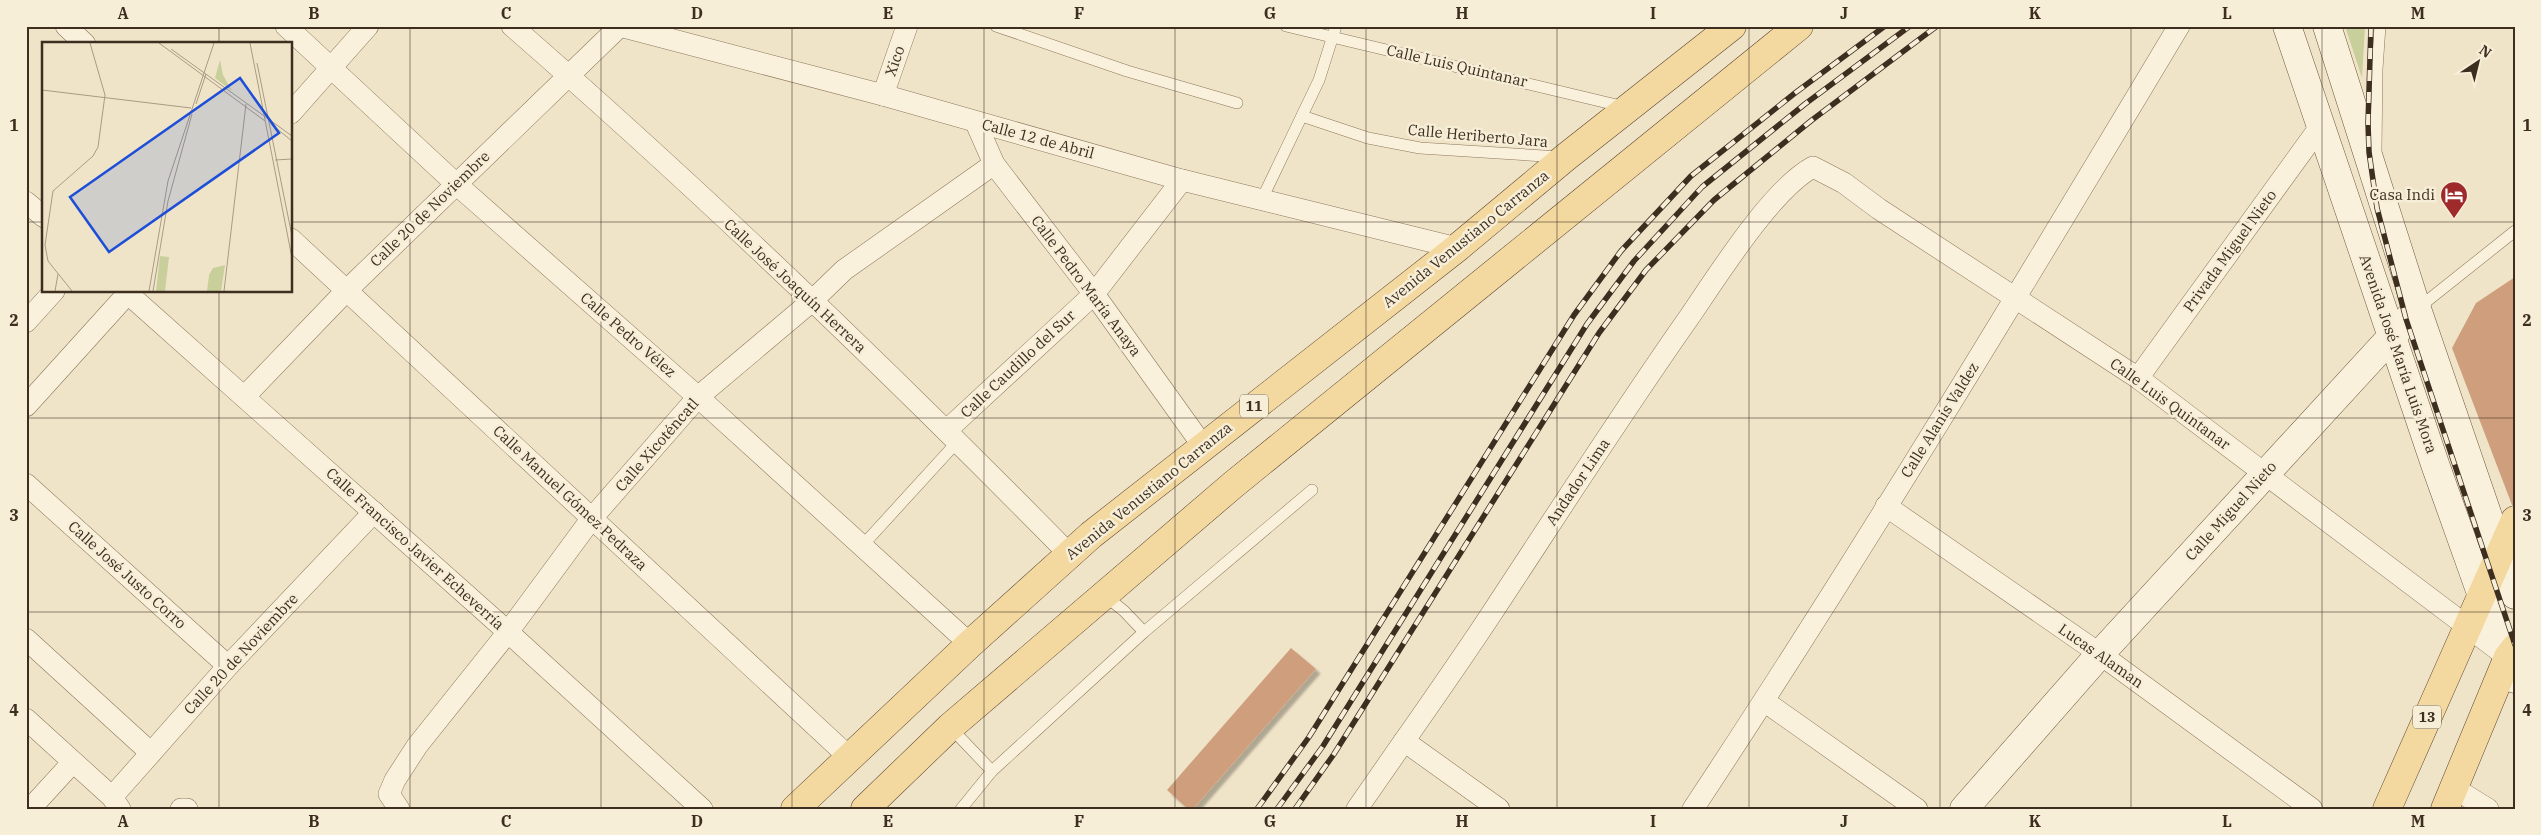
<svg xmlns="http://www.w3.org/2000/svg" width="2541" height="835" font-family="'IBM Plex Serif',serif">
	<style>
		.green { fill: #c9cf9b }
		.building { fill: #cf9f7d; filter: url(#shadow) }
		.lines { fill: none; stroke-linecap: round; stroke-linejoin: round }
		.lane-casing { stroke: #8d765c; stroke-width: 12 }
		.street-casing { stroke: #8d765c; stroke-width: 22 }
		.secondary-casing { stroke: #6f573f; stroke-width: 29 }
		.primary-casing { stroke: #5b4430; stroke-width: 29 }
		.lane { stroke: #faf1dc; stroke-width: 11 }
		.street { stroke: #faf1dc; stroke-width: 21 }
		.secondary { stroke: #faf1dc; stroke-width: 28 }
		.primary { stroke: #f3d9a0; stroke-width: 28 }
		.rail-casing { stroke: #3d2e20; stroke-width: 5.5 }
		.rail { stroke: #f7eed8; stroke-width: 4; stroke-dasharray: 11; stroke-linecap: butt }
		.grid { fill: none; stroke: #3d2e20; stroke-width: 1; stroke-opacity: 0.55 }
		.labels { text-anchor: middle; stroke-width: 5; stroke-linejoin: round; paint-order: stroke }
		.shield { fill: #f7eed8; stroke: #756857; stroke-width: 1 }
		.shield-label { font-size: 14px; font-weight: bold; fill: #3d2e20 }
		.street-label { font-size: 15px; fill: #3d2e20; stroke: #f7eed8 }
		.poi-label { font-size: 15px; fill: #3d2e20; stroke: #f7eed8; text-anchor: end }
		.inset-road { fill: none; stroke: #a89b85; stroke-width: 1 }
		.view { fill: #1d4ed8; fill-opacity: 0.15; stroke: #1d4ed8; stroke-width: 2.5 }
		.inset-edge { fill: none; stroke: #3d2e20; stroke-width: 2.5 }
		.neatline { fill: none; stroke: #3d2e20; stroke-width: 2 }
		.grid-label { font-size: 16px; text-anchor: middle; font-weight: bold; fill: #3d2e20 }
	</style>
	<defs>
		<filter id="shadow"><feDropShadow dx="4.5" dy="4.5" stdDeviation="1" flood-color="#0004"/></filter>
	</defs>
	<rect width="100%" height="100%" fill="#f0e4c8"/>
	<!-- green -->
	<polygon class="green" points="2345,26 2365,26 2362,78"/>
	<!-- building -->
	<g class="building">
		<polygon points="2515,277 2515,505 2512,505 2452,348 2476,303"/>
		<polygon points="1291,648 1316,669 1193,809 1188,809 1167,790"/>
	</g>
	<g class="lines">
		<!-- lane casing -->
		<g class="lane-casing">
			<g id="lane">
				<polyline points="996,26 1127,71 1237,103"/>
				<polyline points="1286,26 1625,107"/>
				<polyline points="1302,116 1368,138 1420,148 1560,157"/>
				<polyline points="2376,150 2377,69 2380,26"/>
				<polyline points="1262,199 1319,80 1336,26"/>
				<polyline points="2417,309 2515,231"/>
				<polyline points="863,545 958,441"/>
				<polyline points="1144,632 1312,490"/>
				<polyline points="950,727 992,771 1144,632 1124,611 1103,594"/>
				<polyline points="961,809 992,771"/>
			</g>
		</g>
		<!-- street casing -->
		<g class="street-casing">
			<g id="street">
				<polyline points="66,26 85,44"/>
				<polyline points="286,26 455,183 698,397 970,644"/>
				<path d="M512 26C705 194 890 372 1069 554"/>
				<polyline points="620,26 883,95 1182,180 1457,248"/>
				<polyline points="883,95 907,26"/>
				<polyline points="291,113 368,26"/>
				<polyline points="976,123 994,164 1094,294 1203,446"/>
				<polyline points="26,202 44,217"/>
				<polyline points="291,239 849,757"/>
				<polyline points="125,291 508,632 702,809"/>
				<polyline points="26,322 54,291"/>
				<polyline points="2138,378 2322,124"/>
				<polyline points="244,397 346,291 620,26"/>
				<polyline points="26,406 130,291"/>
				<polyline points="947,430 1094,294 1182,180"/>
				<polyline points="26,484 228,666"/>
				<polyline points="1886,506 2100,654 2312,809"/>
				<polyline points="26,639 151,753"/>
				<polyline points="1764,701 1917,809"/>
				<polyline points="26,719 112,797 120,809"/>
				<polyline points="1404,741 1499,809"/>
				<polyline points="2454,788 2488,809"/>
				<polyline points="112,797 228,666 374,512"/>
				<polyline points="30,809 73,762"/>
				<polyline points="181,809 187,809"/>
				<polyline points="399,809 389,794 395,780 417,746 508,632 592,518 698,397 812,301 844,270 994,164"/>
				<path d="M1357 809C1401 745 1447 681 1490 616 1556 516 1621 414 1690 316 1718 275 1772 189 1813 167L1844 183 1879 209 2138 378 2505 655"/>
				<path d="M1693 809C1862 553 2021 290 2179 26"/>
			</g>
		</g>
		<!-- secondary casing -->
		<g class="secondary-casing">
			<g id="secondary">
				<polyline points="2287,26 2436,467 2482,596 2515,679"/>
				<polyline points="2327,26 2417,309 2515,595"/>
				<polyline points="1964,809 2100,654 2417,309"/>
			</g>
		</g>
		<!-- primary casing -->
		<g class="primary-casing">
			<g id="primary">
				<polyline points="795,809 970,644 1091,535 1457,248 1566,157 1732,26"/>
				<polyline points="865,809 950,727 1234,484 1799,26"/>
				<polyline points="2387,809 2515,520"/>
				<polyline points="2445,809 2508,657 2515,648"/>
			</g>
		</g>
		<!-- lane -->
		<use href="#lane" class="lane"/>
		<!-- street -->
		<use href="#street" class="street"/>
		<!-- secondary -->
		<use href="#secondary" class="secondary"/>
		<!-- primary -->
		<use href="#primary" class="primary"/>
		<!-- rail casing -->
		<g class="rail-casing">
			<g id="rail">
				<polyline points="2371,26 2368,123 2369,152 2377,208 2406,319 2515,645"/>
				<polyline points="1257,809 1309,737 1574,315 1621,251 1691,176 1795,93 1885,26"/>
				<polyline points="1277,809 1323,746 1587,324 1634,261 1702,187 1805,104 1910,26"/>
				<polyline points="1295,809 1334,754 1599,333 1646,270 1714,200 1812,120 1937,26"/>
			</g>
		</g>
		<!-- rail -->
		<use href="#rail" class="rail"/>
	</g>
	<!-- grid -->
	<path class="grid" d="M219 26V44M410 26V809M601 26V809M792 26V809M984 26V809M1175 26V809M1366 26V809M1557 26V809M1749 26V809M1940 26V809M2131 26V809M2322 26V809M26 222H44M291 222H2515M219 291V809M26 418H2515M26 612H2515"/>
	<!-- icons -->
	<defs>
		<g id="hotel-pin" transform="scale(1.4375)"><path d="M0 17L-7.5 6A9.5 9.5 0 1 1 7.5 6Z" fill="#9e2a2b" stroke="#f7eed8"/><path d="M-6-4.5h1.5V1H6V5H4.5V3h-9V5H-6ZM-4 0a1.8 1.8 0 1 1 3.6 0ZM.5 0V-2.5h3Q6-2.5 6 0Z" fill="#fff"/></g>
	</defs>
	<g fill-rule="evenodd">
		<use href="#hotel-pin" x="2454" y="195"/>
	</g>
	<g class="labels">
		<!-- shield labels -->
		<g class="shield">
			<rect x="1240" y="394.5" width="28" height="23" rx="4"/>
			<rect x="2413" y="705.5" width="28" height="23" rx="4"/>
		</g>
		<g class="shield-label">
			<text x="1254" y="411">11</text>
			<text x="2427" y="722">13</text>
		</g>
		<!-- street labels -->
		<g class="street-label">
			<text transform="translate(895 61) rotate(-71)" y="5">Xico</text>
			<text transform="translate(1457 66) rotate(13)" y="5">Calle Luis Quintanar</text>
			<text transform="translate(1478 136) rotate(5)" y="5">Calle Heriberto Jara</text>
			<text transform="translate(1038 139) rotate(15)" y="5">Calle 12 de Abril</text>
			<text transform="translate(430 209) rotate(-44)" y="5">Calle 20 de Noviembre</text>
			<text transform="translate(1466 239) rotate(-39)" y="5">Avenida Venustiano Carranza</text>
			<text transform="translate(2230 251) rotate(-54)" y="5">Privada Miguel Nieto</text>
			<text transform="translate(795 286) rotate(43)" y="5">Calle José Joaquín Herrera</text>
			<text transform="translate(1086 286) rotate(53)" y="5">Calle Pedro María Anaya</text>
			<text transform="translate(628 335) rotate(41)" y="5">Calle Pedro Vélez</text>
			<text transform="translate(2398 354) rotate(71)" y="5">Avenida José María Luis Mora</text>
			<text transform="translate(1018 364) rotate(-43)" y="5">Calle Caudillo del Sur</text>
			<text transform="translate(2170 404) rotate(36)" y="5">Calle Luis Quintanar</text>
			<text transform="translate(1940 420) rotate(-58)" y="5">Calle Alanís Valdez</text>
			<text transform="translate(657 445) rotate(-49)" y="5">Calle Xicoténcatl</text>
			<text transform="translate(1578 482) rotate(-56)" y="5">Andador Lima</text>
			<text transform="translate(1149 491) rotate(-39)" y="5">Avenida Venustiano Carranza</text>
			<text transform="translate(570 498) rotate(43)" y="5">Calle Manuel Gómez Pedraza</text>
			<text transform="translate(2231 511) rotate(-48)" y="5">Calle Miguel Nieto</text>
			<text transform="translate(415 549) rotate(42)" y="5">Calle Francisco Javier Echeverría</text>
			<text transform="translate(127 575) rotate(42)" y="5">Calle José Justo Corro</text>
			<text transform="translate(241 654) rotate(-47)" y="5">Calle 20 de Noviembre</text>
			<text transform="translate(2101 656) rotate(35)" y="5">Lucas Alaman</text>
		</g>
		<!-- poi labels -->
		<g class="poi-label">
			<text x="2435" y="200">Casa Indi</text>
		</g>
	</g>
	<!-- overview -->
	<g transform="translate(42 42)">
		<rect width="250" height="250" fill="#f0e4c8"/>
		<path d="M178 18 181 33 190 49 173 36ZM118 214 127 215 123 249H114ZM183 223 179 249H165L167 233 171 226Z" fill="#c9cf9b"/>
		<path class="inset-road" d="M117 1 223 79M208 1 250 216M129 7 250 94M215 21 250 194M0 48 149 66M154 62 164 32M229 82 250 99M233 118 250 117M13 249 16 232M30 249 6 219 3 203 11 149 51 114 56 105 63 53 48 1M107 249 126 139 172 1M111 249 126 159 150 72M182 249 204 62"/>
		<path class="view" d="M198 36 237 91 67 210 28 155Z"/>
		<rect width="250" height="250" class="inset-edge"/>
	</g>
	<!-- border -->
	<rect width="2541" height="835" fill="none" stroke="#f7eed8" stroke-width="55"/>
	<!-- north arrow -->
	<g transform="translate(2478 62) rotate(35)" stroke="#f7eed8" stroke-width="4" paint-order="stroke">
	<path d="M0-4L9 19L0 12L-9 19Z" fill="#3d2e20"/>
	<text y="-8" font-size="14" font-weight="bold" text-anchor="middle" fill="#3d2e20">N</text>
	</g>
	<rect x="28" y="28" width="2486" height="780" class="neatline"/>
	<g class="grid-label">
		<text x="123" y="19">A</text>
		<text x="314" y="19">B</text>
		<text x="506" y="19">C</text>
		<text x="697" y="19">D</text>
		<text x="888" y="19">E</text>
		<text x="1079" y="19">F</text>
		<text x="1270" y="19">G</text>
		<text x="1462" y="19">H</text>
		<text x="1653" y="19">I</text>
		<text x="1844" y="19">J</text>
		<text x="2035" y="19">K</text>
		<text x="2227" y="19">L</text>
		<text x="2418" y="19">M</text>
		<text x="14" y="131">1</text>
		<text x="2527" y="131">1</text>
		<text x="14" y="326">2</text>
		<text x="2527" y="326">2</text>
		<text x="14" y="521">3</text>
		<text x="2527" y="521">3</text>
		<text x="14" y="716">4</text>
		<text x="2527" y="716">4</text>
		<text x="123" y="827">A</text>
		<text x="314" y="827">B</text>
		<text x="506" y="827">C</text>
		<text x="697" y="827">D</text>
		<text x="888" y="827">E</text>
		<text x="1079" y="827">F</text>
		<text x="1270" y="827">G</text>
		<text x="1462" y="827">H</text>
		<text x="1653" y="827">I</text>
		<text x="1844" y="827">J</text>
		<text x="2035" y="827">K</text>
		<text x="2227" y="827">L</text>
		<text x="2418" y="827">M</text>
	</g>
</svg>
